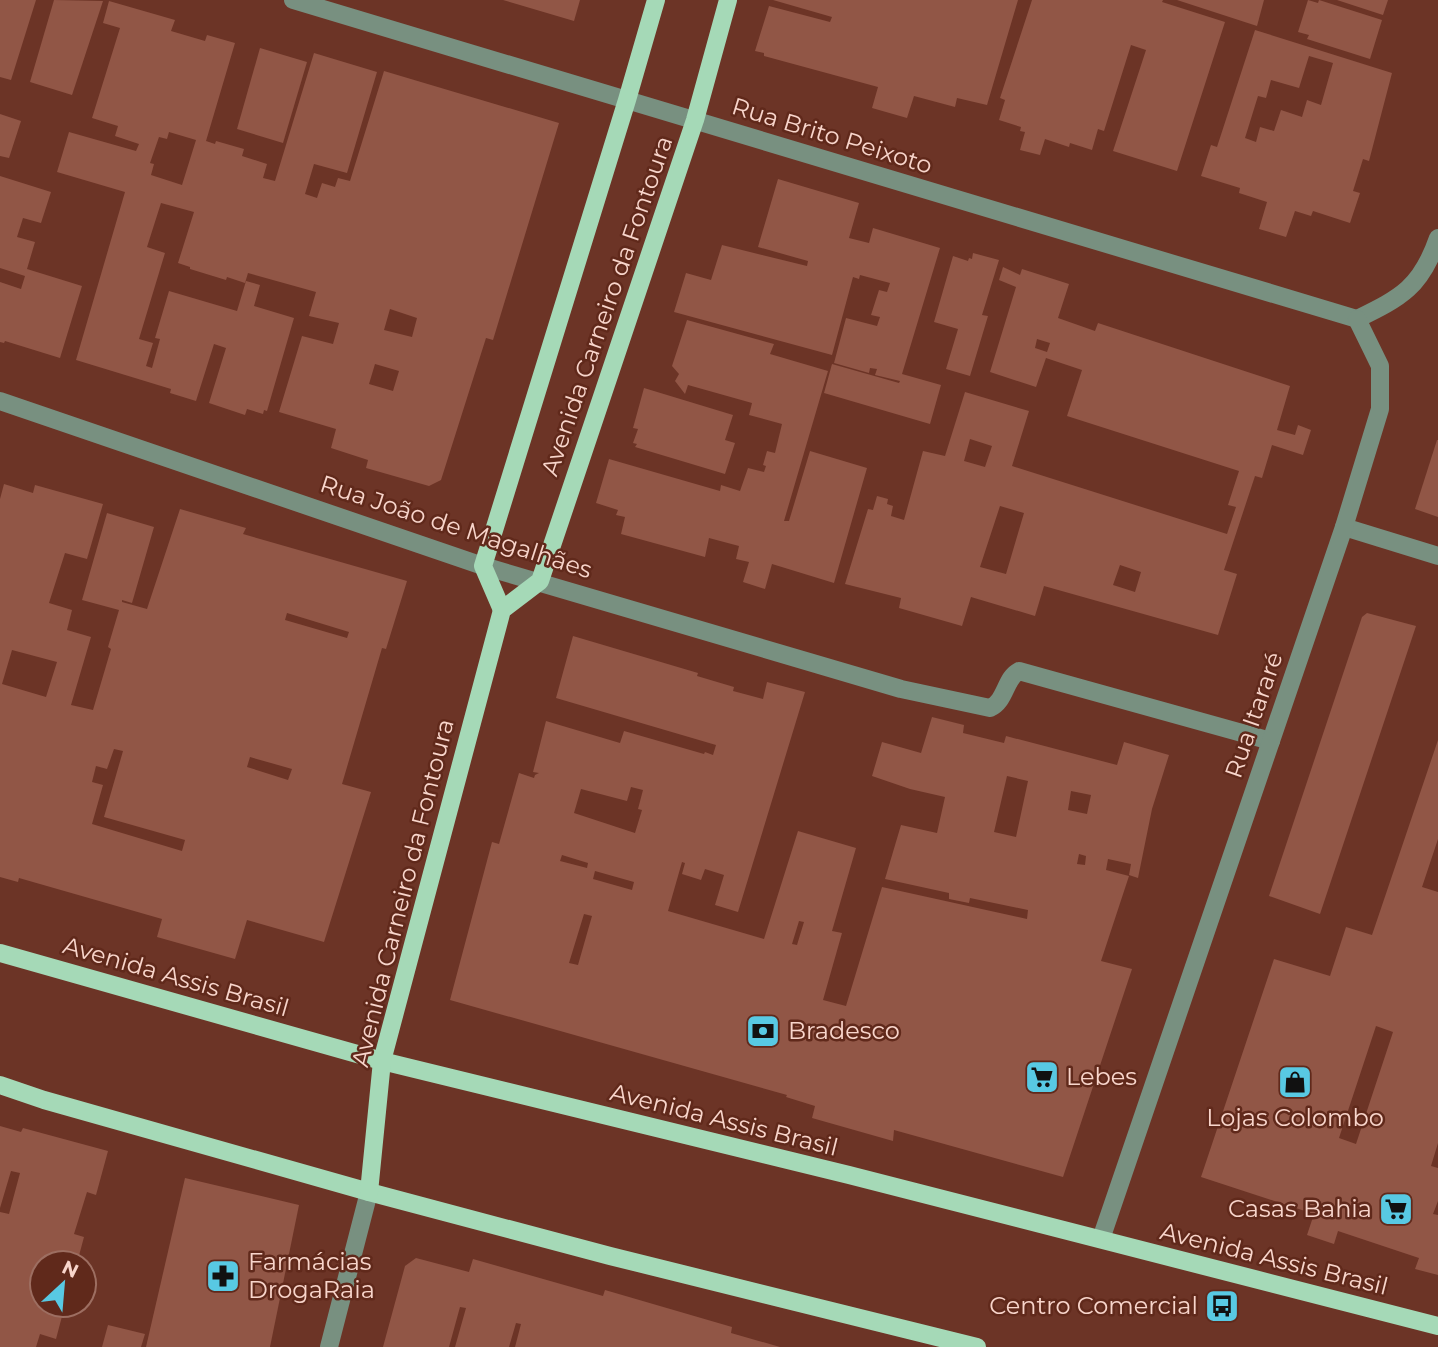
<svg xmlns="http://www.w3.org/2000/svg" width="1438" height="1347" font-family="Montserrat,sans-serif">
	<style>
		.building { fill: #915646; fill-rule: evenodd }
		.lines { fill: none; stroke-linecap: round; stroke-linejoin: round }
		.minor { stroke: #789080; stroke-width: 18 }
		.major { stroke: #a5d9b7; stroke-width: 18 }
		.labels { text-anchor: middle; stroke-width: 5; stroke-linejoin: round; paint-order: stroke }
		.street-label { font-size: 24px; fill: #f8d5cb; stroke: #60291b }
		.poi-label { font-size: 24px; fill: #f8d5cb; stroke: #60291b; text-anchor: start }
	</style>
	<rect width="100%" height="100%" fill="#6c3426"/>
	<!-- building -->
	<g class="building">
		<polygon points="0,0 36,0 11,80 0,77"/>
		<polygon points="54,0 103,1 72,95 30,82"/>
		<polygon points="503,0 580,0 574,21"/>
		<polygon points="773,0 1018,0 987,105 957,98 955,107 914,96 907,118 872,108 878,87 764,56 764,53 755,51 769,6 830,22 832,17"/>
		<polygon points="1032,0 1163,0 1162,2 1225,22 1177,171 1113,151 1146,50 1131,45 1104,131 1098,129 1092,150 1070,143 1069,147 1045,139 1040,155 1020,150 1025,132 1020,131 1021,127 999,120 1005,100 1000,98"/>
		<polygon points="1177,0 1264,0 1257,26"/>
		<polygon points="1308,0 1318,3 1319,0 1382,20 1370,59 1307,39 1309,35 1298,32"/>
		<polygon points="1337,0 1388,0 1383,15"/>
		<path d="M109 1 175 20 171 31 205 41 207 35 235 43 206 141 215 144 216 141 244 149 242 156 267 164 263 178 275 181 314 53 377 72 347 173 314 164 305 194 317 198 322 183 335 187 338 178 350 181 384 71 559 123 493 340 486 338 441 480 429 486 366 468 368 460 331 448 336 429 279 412 302 336 333 344 339 323 309 316 316 292 248 273 245 283 227 277 226 280 190 269V267L178 263 194 212 161 203 147 247 165 253 139 339 153 343 146 366 152 368 160 339 155 338 169 291 237 311 246 281 260 285 254 306 294 318 267 411 264 410 263 414 247 409 245 415 209 403 226 348 214 344 196 401 170 393 171 389 76 360 125 192 57 172 69 132 136 151 139 144 115 136 118 126 92 118 120 28 103 23ZM169 132 196 140 182 185 151 175 154 164 150 163 159 137 167 139ZM390 309 417 318 412 337 384 330ZM375 364 399 371 393 391 369 384Z"/>
		<path d="M1255 30 1392 73 1369 161 1363 159 1353 191 1360 193 1350 223 1313 211 1311 216 1295 211 1286 237 1259 229 1267 202 1239 193 1240 188 1201 176 1211 145 1217 147ZM1309 56 1333 63 1321 105 1307 100 1302 117 1281 110 1274 131 1260 127 1256 142 1245 138 1258 96 1266 98 1271 80 1299 88Z"/>
		<polygon points="260,48 307,62 283,143 237,129"/>
		<polygon points="0,114 21,121 9,158 0,156"/>
		<polygon points="0,176 51,192 41,223 23,218 17,237 35,242 27,269 82,286 60,358 5,341 4,343 0,342 0,282 21,289 25,276 0,268"/>
		<polygon points="778,179 859,203 849,238 869,243 873,228 940,248 902,374 941,385 930,424 824,393 832,364 899,383 900,381 875,375 877,369 870,368 869,373 834,363 846,318 877,326 880,317 871,315 879,290 887,292 890,283 860,275 859,279 853,277 832,355 674,312 686,273 711,280 722,245 807,266 808,261 758,247"/>
		<polygon points="973,253 999,260 982,315 988,316 970,376 946,369 958,329 934,322 953,256 968,261 969,258 972,259"/>
		<path d="M1003 267 1020 275 1022 269 1069 284 1058 318 1095 331 1098 323 1290 386 1277 430 1295 435 1298 425 1311 430 1303 455 1272 445 1262 478 1255 476 1224 570 1237 574 1218 635 1044 586 1035 616 971 597 962 626 899 608 901 598 845 584 868 509 873 510 877 496 888 499 887 504 893 506 891 516 904 520 923 451 945 456 965 392 1029 411 1012 466 1227 534 1236 507 1228 505 1239 471 1067 416 1082 370 1046 358 1036 387 990 372 1016 287 999 280ZM1037 339 1050 343 1047 352 1035 348ZM970 439 992 446 985 467 964 461ZM1000 506 1024 513 1006 574 980 567ZM1120 565 1141 572 1135 592 1113 585Z"/>
		<polygon points="687,320 774,344 770,354 828,371 784,521 789,521 810,451 867,468 834,583 772,564 765,589 743,582 749,562 736,559 739,546 709,538 705,557 621,534 625,517 616,515 618,510 596,503 609,459 720,491 721,485 740,491 748,468 764,472 766,466 763,465 767,451 775,453 782,424 749,415 752,403 688,385 685,394 675,381 679,374 672,366"/>
		<polygon points="644,388 733,415 725,440 735,443 725,474 635,447 637,444 633,443 638,429 633,428"/>
		<polygon points="1437,440 1438,440 1438,517 1415,509"/>
		<path d="M4 484 33 493 35 485 103 504 87 559 65 553 49 603 72 610 67 630 91 637 71 705 93 710 111 649 108 647 119 610 82 600 107 513 154 527 132 603 122 600V602L147 609 180 509 246 528 243 534 407 581 386 649 382 648 342 784 371 792 324 942 247 920 235 959 157 937 162 919 19 878 18 882 0 877V499ZM287 613 349 632 347 638 285 620ZM12 650 57 662 46 697 2 684ZM114 749 123 751 104 817 185 840 182 851 92 824 103 785 92 782 96 766 107 769ZM250 757 292 769 288 780 247 767Z"/>
		<polygon points="1367,613 1416,626 1320,914 1269,896 1362,617"/>
		<path d="M573 636 698 673 697 676 734 687 733 691 763 699 767 682 805 692 738 912 715 905 724 875 705 869 701 880 682 874 685 863 682 862 668 911 764 939 798 831 856 848 832 931 842 933 823 1000 846 1006 882 887 1027 919 1028 910 970 898 969 903 949 899V893L885 879 901 825 937 833 945 797 910 789 872 776 882 742 921 753 932 717 964 725 963 733 1004 743 1006 736 1117 765 1124 742 1169 755 1152 809 1138 878 1129 875 1131 864 1108 859 1106 870 1129 876 1101 961 1132 969 1063 1177 894 1130 893 1141 812 1118 815 1106 786 1097 787 1095 450 1000 492 842 499 844 519 773 534 778 535 775 539 773 533 772 546 721 620 743 624 731 704 754 705 752 713 755 716 745 556 698ZM1007 776 1028 781 1016 837 994 832ZM631 787 643 790 638 809 642 810 635 833 574 813 581 789 627 801ZM1071 791 1091 795 1087 814 1068 810ZM1079 854 1086 856 1085 865 1077 864ZM562 855 588 863 587 868 560 861ZM595 871 634 882 632 890 593 879ZM584 914 592 916 578 965 569 963ZM799 921 804 922 797 945 792 944Z"/>
		<path d="M1438 740V839L1422 887 1438 892V1143L1431 1166 1438 1168V1201L1433 1214 1438 1215V1275L1415 1269 1419 1258 1338 1231 1334 1244 1307 1235 1314 1214 1201 1177 1274 959 1330 976 1346 927 1372 935ZM1376 1026 1393 1032 1356 1144 1339 1138Z"/>
		<polygon points="0,1126 21,1132 23,1128 108,1151 96,1195 87,1192 74,1234 84,1237 77,1263 42,1263 42,1305 65,1305 56,1339 40,1334 36,1347 0,1347 0,1212 9,1214 20,1173 11,1171 0,1208"/>
		<polygon points="185,1178 299,1205 270,1347 146,1347"/>
		<polygon points="416,1258 469,1272 473,1259 603,1296 605,1290 732,1327 731,1333 780,1347 515,1347 521,1324 516,1323 509,1347 455,1347 466,1308 460,1307 449,1347 383,1347 405,1266"/>
		<polygon points="108,1325 145,1334 141,1347 102,1347"/>
	</g>
	<g class="lines">
		<!-- minor -->
		<g class="minor">
			<polyline points="293,0 1357,319"/>
			<path d="M1357 319C1402 297 1421 287 1438 238"/>
			<path d="M0 401 483 566 901 689 990 708C1006 701 1005 678 1019 671L1271 741"/>
			<polyline points="1344,527 1438,556"/>
			<polyline points="1101,1239 1344,527 1380,409 1380,366 1357,319"/>
			<polyline points="329,1347 369,1192"/>
		</g>
		<!-- major -->
		<g class="major">
			<polyline points="502,610 483,566 627,100 656,0"/>
			<polyline points="0,953 382,1061 849,1175 1438,1326"/>
			<polyline points="0,1085 44,1100 369,1192 610,1256 977,1347"/>
			<polyline points="369,1192 382,1061 502,610 540,581 695,120 728,0"/>
		</g>
	</g>
	<!-- icons -->
	<defs>
		<g id="bank-square" transform="scale(1.75)"><rect x="-9" y="-9" width="18" height="18" rx="4" fill="#58c9e3" stroke="#60291b"/><path d="M-6-4H6V4H-6ZM0-2.3a2.3 2.3 0 1 0 0 4.6a2.3 2.3 0 1 0 0-4.6Z" fill="#111"/></g>
		<g id="supermarket-square" transform="scale(1.75)"><rect x="-9" y="-9" width="18" height="18" rx="4" fill="#58c9e3" stroke="#60291b"/><path d="M-6-5.5h2.5l.6 2H6L4.5 2H-2.5L-4.4-4H-6ZM-1.5 3.2a1.3 1.3 0 1 0 .1 0ZM3 3.2a1.3 1.3 0 1 0 .1 0Z" fill="#111"/></g>
		<g id="shop-square" transform="scale(1.75)"><rect x="-9" y="-9" width="18" height="18" rx="4" fill="#58c9e3" stroke="#60291b"/><path d="M-5-2.5h2.3a2.7 3.5 0 0 1 5.4 0H5L5.5 6h-11ZM-1.5-2.5h3a1.5 2.3 0 0 0-3 0Z" fill="#111"/></g>
		<g id="pharmacy-square" transform="scale(1.75)"><rect x="-9" y="-9" width="18" height="18" rx="4" fill="#58c9e3" stroke="#60291b"/><path d="M-2-6h4v4h4v4h-4v4h-4v-4h-4v-4h4Z" fill="#111"/></g>
		<g id="bus-square" transform="scale(1.75)"><rect x="-9" y="-9" width="18" height="18" rx="4" fill="#58c9e3" stroke="#60291b"/><path d="M-5-6H5V4H4V6H2V4H-2V6H-4V4H-5ZM-3.5-4V0h7V-4ZM-3.5 1.2v1.5H-2V1.2ZM2 1.2v1.5H3.5V1.2Z" fill="#111"/></g>
	</defs>
	<g fill-rule="evenodd">
		<use href="#bank-square" x="763" y="1031"/>
		<use href="#supermarket-square" x="1042" y="1077"/>
		<use href="#shop-square" x="1295" y="1082"/>
		<use href="#supermarket-square" x="1396" y="1209"/>
		<use href="#pharmacy-square" x="223" y="1276"/>
		<use href="#bus-square" x="1222" y="1306"/>
	</g>
	<g class="labels">
		<!-- street labels -->
		<g class="street-label">
			<text transform="translate(832 136) rotate(17)" y="8">Rua Brito Peixoto</text>
			<text transform="translate(607 306) rotate(-71)" y="8">Avenida Carneiro da Fontoura</text>
			<text transform="translate(456 527) rotate(18)" y="8">Rua João de Magalhães</text>
			<text transform="translate(1254 715) rotate(-71)" y="8">Rua Itararé</text>
			<text transform="translate(403 893) rotate(-76)" y="8">Avenida Carneiro da Fontoura</text>
			<text transform="translate(176 977) rotate(16)" y="8">Avenida Assis Brasil</text>
			<text transform="translate(724 1120) rotate(14)" y="8">Avenida Assis Brasil</text>
			<text transform="translate(1274 1259) rotate(14)" y="8">Avenida Assis Brasil</text>
		</g>
		<!-- poi labels -->
		<g class="poi-label">
			<text x="788" y="1039">Bradesco</text>
			<text x="1066" y="1085">Lebes</text>
			<text x="1295" y="1126" text-anchor="middle">Lojas Colombo</text>
			<text x="1372" y="1217" text-anchor="end">Casas Bahia</text>
			<text x="248" y="1270">Farmácias<tspan x="248" dy="28">DrogaRaia</tspan></text>
			<text x="1198" y="1314" text-anchor="end">Centro Comercial</text>
		</g>
	</g>
	<!-- north arrow -->
	<g transform="translate(63 1284) rotate(26)"><circle r="33" fill="#60291b" stroke="#9d6e61" stroke-width="2"/>
	<path d="M0-5L12 26L0 18L-12 26Z" fill="#58c9e3"/>
	<text y="-10" font-size="19" font-weight="bold" text-anchor="middle" fill="#f8d5cb">N</text>
	</g>
</svg>
